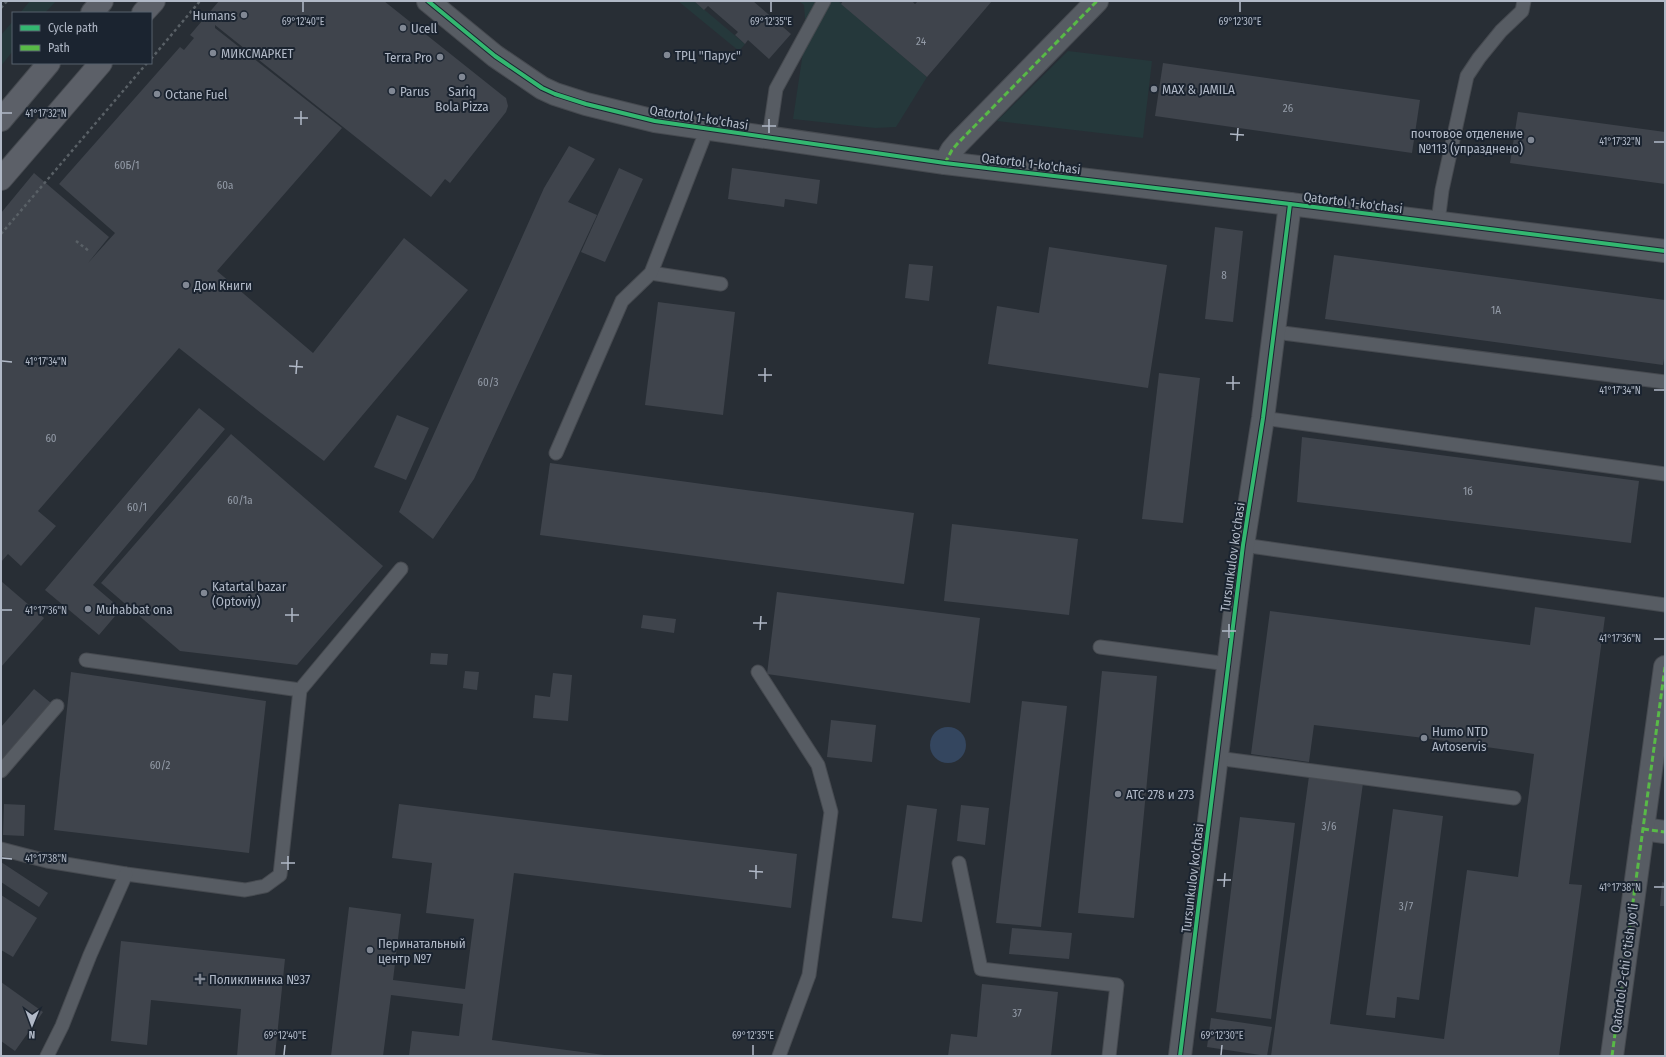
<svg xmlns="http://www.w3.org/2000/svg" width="1666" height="1057" font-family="'Fira Sans Condensed',sans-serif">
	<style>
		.green { fill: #25383b }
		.water { fill: #34465f }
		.building { fill: #3f444c }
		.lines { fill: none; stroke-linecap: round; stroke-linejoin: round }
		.lane-casing { stroke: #464a50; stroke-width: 15 }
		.street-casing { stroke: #464a50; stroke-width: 24 }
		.secondary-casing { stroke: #464a50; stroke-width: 24 }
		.path { stroke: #596066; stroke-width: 2.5; stroke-dasharray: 3 3; stroke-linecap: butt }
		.lane { stroke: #575c63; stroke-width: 13 }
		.street { stroke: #575c63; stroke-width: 22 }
		.secondary { stroke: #5c6068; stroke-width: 22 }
		.quiet { stroke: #58b947; stroke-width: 3; stroke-dasharray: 6 3; stroke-linecap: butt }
		.cycleway-casing { stroke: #1b2430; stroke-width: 6 }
		.cycleway { stroke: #33b770; stroke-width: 4 }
		.ticks { fill: none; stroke: #b1b9c7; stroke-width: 1.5 }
		.poi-dot { fill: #818894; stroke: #1b2430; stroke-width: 1.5 }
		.labels { text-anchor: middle; stroke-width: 4; stroke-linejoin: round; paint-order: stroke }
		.number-label { font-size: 11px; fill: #949ca8 }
		.poi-label { font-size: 13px; fill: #b1b9c7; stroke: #1b2430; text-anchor: start }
		.street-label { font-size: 13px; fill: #b1b9c7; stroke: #1b2430 }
		.ticks-label { font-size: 10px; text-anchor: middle; fill: #b1b9c7; stroke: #1b2430; stroke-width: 4; stroke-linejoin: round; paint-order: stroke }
	</style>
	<rect width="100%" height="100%" fill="#282e35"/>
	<!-- green -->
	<g class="green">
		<polygon points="30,1 56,1 45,13 20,13"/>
		<polygon points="678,1 694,1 745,44 739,51"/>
		<polygon points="799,1 838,1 927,77 896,127 875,128 793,119 806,32 804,5"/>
		<polygon points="13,21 13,51 1,66 1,35"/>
		<polygon points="1068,51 1152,61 1143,138 997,121"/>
	</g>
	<!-- water -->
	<circle class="water" cx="948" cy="745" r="18"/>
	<!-- building -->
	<g class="building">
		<polygon points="219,1 384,1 502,95 506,98 508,106 506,112 450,183 445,179 431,197 215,25 215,28 342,128 217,271 313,353 404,238 468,290 324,461 261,413 179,348 38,511 56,526 21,566 8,554 1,562 1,213 34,173 109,237 88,263 115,233 59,184 180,47 184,50 194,38 190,35"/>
		<polygon points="694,1 753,1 791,34 769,59 748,40 745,44 735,35 738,32 708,6 704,10"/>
		<polygon points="843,1 912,1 915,4 918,1 992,1 927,77 841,4"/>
		<polygon points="1163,63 1420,100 1412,153 1155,116"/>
		<polygon points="1518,112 1665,132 1665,184 1510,163"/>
		<polygon points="569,146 595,159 568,202 597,215 474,479 433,539 399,512 544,188"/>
		<polygon points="619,168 643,179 605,262 581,252"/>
		<polygon points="732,168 820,180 817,204 785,199 784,207 728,199"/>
		<polygon points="1215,227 1243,231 1233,322 1205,319"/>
		<polygon points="1049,247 1167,265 1148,388 988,364 997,306 1039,313"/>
		<polygon points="1334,255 1665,300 1665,353 1663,365 1325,319"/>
		<polygon points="909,264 933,266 929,301 905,298"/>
		<polygon points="658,302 735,312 723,415 645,405"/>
		<polygon points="1159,373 1200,378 1183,523 1142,519"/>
		<polygon points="199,408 225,429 93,585 121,609 99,635 45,590"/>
		<polygon points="397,415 429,428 406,480 374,467"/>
		<polygon points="231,434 383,566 297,665 180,651 101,583"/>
		<polygon points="1302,437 1639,481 1631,543 1297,502"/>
		<polygon points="550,463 914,513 904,584 540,535"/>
		<polygon points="952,524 1078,539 1069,615 944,601"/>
		<polygon points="1,581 44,618 1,667"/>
		<polygon points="777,592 980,618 970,703 767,674"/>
		<polygon points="1535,607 1605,617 1569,884 1582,885 1559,1056 1271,1056 1309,776 1363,783 1330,1024 1444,1039 1467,870 1518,877 1534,754 1424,738 1314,725 1309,762 1251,754 1270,611 1530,645"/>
		<polygon points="643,615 676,619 674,633 641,628"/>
		<polygon points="431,653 448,654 447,665 430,664"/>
		<polygon points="465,671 479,672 477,690 463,688"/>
		<polygon points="1102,671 1157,676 1134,918 1078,913"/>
		<polygon points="71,672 266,701 249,853 54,830"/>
		<polygon points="553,673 572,675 568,721 533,718 535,695 550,697"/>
		<polygon points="34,689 51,703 1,761 1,727"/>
		<polygon points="1022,701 1067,706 1041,927 996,923"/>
		<polygon points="831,720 876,725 872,762 827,757"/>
		<polygon points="4,804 25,805 24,836 3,835"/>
		<polygon points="399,804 797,854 791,908 514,873 492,1040 612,1056 409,1056 412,1031 459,1036 463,1004 391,995 383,1056 331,1056 349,907 401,914 393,980 465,989 474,919 426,913 432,863 392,858"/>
		<polygon points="907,805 937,809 922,922 892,918"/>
		<polygon points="961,805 989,808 985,845 957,841"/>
		<polygon points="1393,809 1443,816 1419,1000 1397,997 1395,1018 1366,1015"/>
		<polygon points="1240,817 1295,823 1271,1019 1216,1012"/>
		<polygon points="1,862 48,893 39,907 1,882"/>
		<polygon points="1662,882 1665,883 1665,906 1660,906"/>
		<polygon points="1,895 37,918 13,957 1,950"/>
		<polygon points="1012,928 1072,933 1069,959 1009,954"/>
		<polygon points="121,941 285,959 275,1056 237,1056 241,1009 151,1000 147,1045 111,1041"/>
		<polygon points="1,982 43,1012 15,1051 1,1041"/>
		<polygon points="982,984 1058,992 1051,1056 948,1056 951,1034 977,1037"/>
		<polygon points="1211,1018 1272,1027 1267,1056 1207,1047"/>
	</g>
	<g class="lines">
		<!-- lane casing -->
		<g class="lane-casing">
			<g id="lane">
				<polyline points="769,137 776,89 824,1"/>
				<polyline points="1438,222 1442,190 1467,76 1479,58 1501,31 1522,11 1524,1"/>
				<polyline points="651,273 721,284"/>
				<polyline points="1275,332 1665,382"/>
				<polyline points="1263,418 1665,474"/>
				<polyline points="556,453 622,301 651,273 707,129"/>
				<polyline points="1243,545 1665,605"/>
				<polyline points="1100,647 1228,664"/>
				<polyline points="86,660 300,690"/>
				<polyline points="758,672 818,765 831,812 809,975 779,1056"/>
				<polyline points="1217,758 1514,798"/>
				<polyline points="1,771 57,706"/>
				<polyline points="1,849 47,861 126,874 245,890 265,886 280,875 300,690 401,569"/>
				<polyline points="959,863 981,969 1117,985 1109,1056"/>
				<polyline points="47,1056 62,1026 90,955 126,874"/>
			</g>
		</g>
		<!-- street casing -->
		<g class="street-casing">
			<g id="street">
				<polyline points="428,1 495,56 542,88 555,94 586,104 655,121 945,163 1290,204 1665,251"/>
				<polyline points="945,163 952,150 958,143 1097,1"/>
				<polyline points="1643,829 1665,832"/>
				<polyline points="1180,1056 1243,545 1263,418 1290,204"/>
				<polyline points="1612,1056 1665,667"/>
			</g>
		</g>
		<!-- secondary casing -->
		<g class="secondary-casing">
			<g id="secondary">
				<polyline points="92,13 102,1"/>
				<polyline points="143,13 154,1"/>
				<polyline points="1,120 49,63"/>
				<polyline points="1,179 101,63"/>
			</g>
		</g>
		<!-- path -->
		<g class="path">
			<polyline points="1,8 7,1"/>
			<polyline points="151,59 200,1"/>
			<polyline points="1,234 147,63"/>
			<polyline points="76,241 89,251"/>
		</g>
		<!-- lane -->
		<use href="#lane" class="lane"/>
		<!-- street -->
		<use href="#street" class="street"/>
		<!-- secondary -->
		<use href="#secondary" class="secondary"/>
		<!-- quiet -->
		<g class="quiet">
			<polyline points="945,163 952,150 958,143 1097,1"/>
			<polyline points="1643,829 1665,832"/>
			<polyline points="1612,1056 1665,667"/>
		</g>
		<!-- cycleway casing -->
		<g class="cycleway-casing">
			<g id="cycleway">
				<polyline points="428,1 495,56 542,88 555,94 586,104 655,121 945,163 1290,204 1665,251"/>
				<polyline points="1180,1056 1243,545 1263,418 1290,204"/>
			</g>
		</g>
		<!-- cycleway -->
		<use href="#cycleway" class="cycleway"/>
	</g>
	<!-- ticks -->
	<path class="ticks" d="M303 12V2M771 12V2M1240 12V2M2 113H12M294 118H308M301 125V111M762 126H776M769 133V119M1230 134 1244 135M1237 141 1238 128M1654 142H1664M2 361 12 362M289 366 303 367M296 374 297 360M758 375H772M765 382V368M1226 383H1240M1233 390V376M1654 390H1664M2 610H12M285 615H299M292 622V608M753 623H767M760 630 761 616M1222 631H1236M1229 638V624M1654 639H1664M2 858 12 859M281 863H295M288 870V856M749 871 763 872M756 879V865M1217 880H1231M1224 887 1225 873M1654 887H1664M284 1055 285 1045M753 1055V1045M1221 1055 1222 1045"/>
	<!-- markers -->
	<g class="poi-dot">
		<circle cx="244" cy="15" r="4"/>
		<circle cx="403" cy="28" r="4"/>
		<circle cx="213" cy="53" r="4"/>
		<circle cx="667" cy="55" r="4"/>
		<circle cx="440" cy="57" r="4"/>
		<circle cx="462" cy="77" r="4"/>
		<circle cx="1154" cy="89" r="4"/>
		<circle cx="392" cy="91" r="4"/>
		<circle cx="157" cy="94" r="4"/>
		<circle cx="1531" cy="140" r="4"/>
		<circle cx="186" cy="285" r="4"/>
		<circle cx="204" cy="593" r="4"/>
		<circle cx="88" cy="609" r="4"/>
		<circle cx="1424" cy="738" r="4"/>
		<circle cx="1118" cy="794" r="4"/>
		<circle cx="370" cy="950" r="4"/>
		<path d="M198 973h4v4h4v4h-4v4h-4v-4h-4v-4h4z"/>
	</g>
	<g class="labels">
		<!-- number labels -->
		<g class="number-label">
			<text x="921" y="45">24</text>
			<text x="1288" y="112">26</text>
			<text x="127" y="169">60Б/1</text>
			<text x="225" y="189">60a</text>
			<text x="1224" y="279">8</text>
			<text x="1496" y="314">1А</text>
			<text x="488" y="386">60/3</text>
			<text x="51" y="442">60</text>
			<text x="1468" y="495">1б</text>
			<text x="240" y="504">60/1a</text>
			<text x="137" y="511">60/1</text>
			<text x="160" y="769">60/2</text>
			<text x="1329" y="830">3/6</text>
			<text x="1406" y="910">3/7</text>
			<text x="1017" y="1017">37</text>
		</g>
		<!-- poi labels -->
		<g class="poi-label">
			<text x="236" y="20" text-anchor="end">Humans</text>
			<text x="411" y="33">Ucell</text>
			<text x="221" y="58">МИКСМАРКЕТ</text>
			<text x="675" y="60">ТРЦ "Парус"</text>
			<text x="432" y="62" text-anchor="end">Terra Pro</text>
			<text x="1162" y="94">MAX &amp; JAMILA</text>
			<text x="400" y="96">Parus</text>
			<text x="462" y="96" text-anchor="middle">Sariq<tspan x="462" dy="15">Bola Pizza</tspan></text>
			<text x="165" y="99">Octane Fuel</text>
			<text x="1523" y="138" text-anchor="end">почтовое отделение<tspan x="1523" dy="15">№113 (упразднено)</tspan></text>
			<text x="194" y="290">Дом Книги</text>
			<text x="212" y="591">Katartal bazar<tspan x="212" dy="15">(Optoviy)</tspan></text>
			<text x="96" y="614">Muhabbat ona</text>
			<text x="1432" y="736">Humo NTD<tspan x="1432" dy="15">Avtoservis</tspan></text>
			<text x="1126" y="799">АТС 278 и 273</text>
			<text x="378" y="948">Перинатальный<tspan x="378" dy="15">центр №7</tspan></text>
			<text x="209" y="984">Поликлиника №37</text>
		</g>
		<!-- street labels -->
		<g class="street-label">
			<text transform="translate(699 117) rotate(9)" y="5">Qatortol 1-ko'chasi</text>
			<text transform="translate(1031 163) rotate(7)" y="5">Qatortol 1-ko'chasi</text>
			<text transform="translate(1353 202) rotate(7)" y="5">Qatortol 1-ko'chasi</text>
			<text transform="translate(1232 557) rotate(-82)" y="5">Tursunkulov ko'chasi</text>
			<text transform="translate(1192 878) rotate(-83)" y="5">Tursunkulov ko'chasi</text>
			<text transform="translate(1624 968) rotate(-82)" y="5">Qatortol 2-chi o'tish yo'li</text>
		</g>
	</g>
	<g class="ticks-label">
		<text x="303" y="25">69°12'40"E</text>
		<text x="771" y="25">69°12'35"E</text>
		<text x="1240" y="25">69°12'30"E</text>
		<text x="46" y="117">41°17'32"N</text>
		<text x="1620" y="145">41°17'32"N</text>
		<text x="46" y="365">41°17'34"N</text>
		<text x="1620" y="394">41°17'34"N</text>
		<text x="46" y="614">41°17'36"N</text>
		<text x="1620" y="642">41°17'36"N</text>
		<text x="46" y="862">41°17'38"N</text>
		<text x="1620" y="891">41°17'38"N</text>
		<text x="285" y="1039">69°12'40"E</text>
		<text x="753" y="1039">69°12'35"E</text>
		<text x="1222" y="1039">69°12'30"E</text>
	</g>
	<!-- border -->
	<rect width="1666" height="1057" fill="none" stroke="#b1b9c7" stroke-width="4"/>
	<!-- legend -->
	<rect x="12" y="12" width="140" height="52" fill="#1b2430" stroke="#57606c"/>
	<rect x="20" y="25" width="20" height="6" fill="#33b770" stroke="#57606c"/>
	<text x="48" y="32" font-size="12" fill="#b1b9c7">Cycle path</text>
	<rect x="20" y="45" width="20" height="6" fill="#58b947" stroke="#57606c"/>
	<text x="48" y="52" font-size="12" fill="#b1b9c7">Path</text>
	<!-- north arrow -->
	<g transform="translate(32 1025) rotate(181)" stroke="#1b2430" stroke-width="3" paint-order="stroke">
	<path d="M0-3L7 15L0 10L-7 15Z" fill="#b1b9c7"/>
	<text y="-6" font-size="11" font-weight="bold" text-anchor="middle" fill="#b1b9c7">N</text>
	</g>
</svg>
